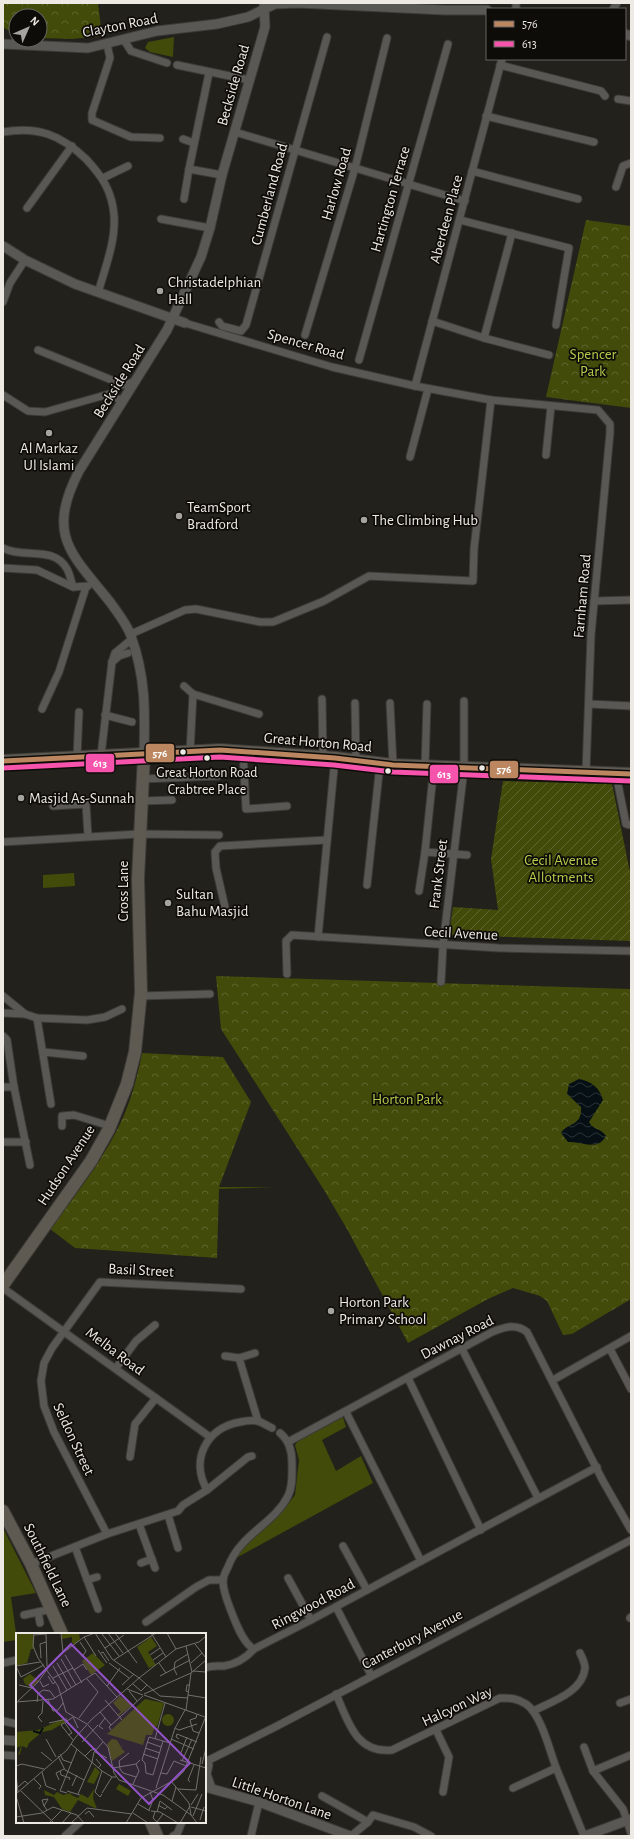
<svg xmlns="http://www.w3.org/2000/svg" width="634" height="1839" font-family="'Alegreya Sans',sans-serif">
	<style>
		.grass { fill: #424b09 }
		.park { fill: url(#park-crowns) }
		.garden { fill: url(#garden-furrows) }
		.water { fill: url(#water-waves) }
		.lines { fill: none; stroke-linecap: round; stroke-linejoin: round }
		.minor-casing { stroke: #3c3b37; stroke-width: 9 }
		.tertiary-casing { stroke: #3c3b37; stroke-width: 11 }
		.primary-casing { stroke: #3c3b37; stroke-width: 14 }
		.minor { stroke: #595854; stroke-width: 7 }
		.tertiary { stroke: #595854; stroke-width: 9 }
		.primary { stroke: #5e5a52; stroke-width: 12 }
		.bus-1-casing { stroke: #0e0c08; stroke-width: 8 }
		.bus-2-casing { stroke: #0e0c08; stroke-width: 8 }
		.bus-1 { stroke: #bb8660; stroke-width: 5 }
		.bus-2 { stroke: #f653ac; stroke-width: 5 }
		.poi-dot { fill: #a6a49e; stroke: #0e0c08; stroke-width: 1.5 }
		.bus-dot { fill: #edeae4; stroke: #0e0c08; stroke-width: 1.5 }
		.labels { text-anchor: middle; stroke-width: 3.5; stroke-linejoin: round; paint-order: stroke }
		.bus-label { font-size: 14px; fill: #edeae4; stroke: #0e0c08 }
		.street-label { font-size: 15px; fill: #edeae4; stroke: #0e0c08 }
		.poi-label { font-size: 15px; fill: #edeae4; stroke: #0e0c08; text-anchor: start }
		.park-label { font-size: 15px; fill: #b7cc4a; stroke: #0e0c08 }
		.inset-river { fill: none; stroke: #050f14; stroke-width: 2 }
		.inset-road { fill: none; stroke: #73716c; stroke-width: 1 }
		.view { fill: #9252c6; fill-opacity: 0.15; stroke: #9252c6; stroke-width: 2 }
		.inset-edge { fill: none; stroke: #edeae4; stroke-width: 2 }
		.line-badge { stroke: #0e0c08; stroke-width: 1.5 }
		.badge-label { font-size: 11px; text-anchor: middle; font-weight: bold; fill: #fff }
	</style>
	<defs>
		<pattern id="park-crowns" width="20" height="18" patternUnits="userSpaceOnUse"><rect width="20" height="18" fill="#424b09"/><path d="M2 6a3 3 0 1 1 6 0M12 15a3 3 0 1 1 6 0" fill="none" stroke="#5e652d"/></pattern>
		<pattern id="garden-furrows" width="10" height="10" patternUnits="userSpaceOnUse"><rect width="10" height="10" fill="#424b09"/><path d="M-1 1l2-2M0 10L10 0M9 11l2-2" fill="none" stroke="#5e652d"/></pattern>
		<pattern id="water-waves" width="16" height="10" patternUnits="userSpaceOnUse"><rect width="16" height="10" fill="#050f14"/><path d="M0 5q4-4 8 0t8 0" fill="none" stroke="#2a3236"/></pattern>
	</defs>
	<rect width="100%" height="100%" fill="#22211c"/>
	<!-- grass -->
	<g class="grass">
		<polygon points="174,37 173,57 150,52 145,48 148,42"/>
		<polygon points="74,873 75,886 43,888 43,875"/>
		<polygon points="343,1417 346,1427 322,1440 336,1471 361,1456 373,1483 236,1558 249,1541 282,1512 295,1495 299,1460 295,1445 299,1440"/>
		<polygon points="3,1528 36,1593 11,1597 17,1640 3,1642"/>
	</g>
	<!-- park -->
	<g class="park">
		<polygon points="3,3 98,3 102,36 72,39 40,38 40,16 16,16 16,35 3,27"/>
		<polygon points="586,220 631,226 631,408 546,397"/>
		<polygon points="216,976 631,989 631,1299 572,1334 563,1335 547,1301 540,1296 513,1288 488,1299 408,1343 347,1229 324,1190 221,1029"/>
		<path d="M142 1053 223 1057 251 1102 219 1187H275L219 1189 217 1258 75 1248 50 1229C73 1198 98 1167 116 1132 129 1108 137 1080 142 1053Z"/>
	</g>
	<!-- garden -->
	<polygon class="garden" points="503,781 612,784 630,872 631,941 449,935 453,907 498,910 491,859"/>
	<!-- water -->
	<path class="water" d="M579 1079C591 1081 600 1088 603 1100L589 1122C592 1129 602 1129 606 1136 597 1152 583 1141 568 1142L561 1133C568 1122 582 1127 581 1107L567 1094 569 1084Z"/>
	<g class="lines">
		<!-- minor casing -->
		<g class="minor-casing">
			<g id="minor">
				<polyline points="516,9 516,3"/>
				<polyline points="613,9 617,3"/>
				<polyline points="124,40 131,51 167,63"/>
				<polyline points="107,44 110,58 92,113 92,120 131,137 160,138"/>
				<polyline points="177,65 249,80"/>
				<polyline points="500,65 601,91 605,96"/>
				<polyline points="209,73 189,169 222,175"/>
				<polyline points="618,99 631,101"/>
				<polyline points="486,116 594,142"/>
				<path d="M3 132C38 126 61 135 86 159 102 176 112 191 114 215 116 241 105 268 98 293"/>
				<polyline points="235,132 465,201"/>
				<polyline points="183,139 194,143"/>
				<polyline points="472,171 578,199"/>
				<polyline points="103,178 128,166"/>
				<polyline points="616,187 623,166 631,163"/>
				<polyline points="184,199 189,169"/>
				<polyline points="27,208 72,146"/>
				<polyline points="161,219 210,228"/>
				<polyline points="460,220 569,248 556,325"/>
				<polyline points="3,302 10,283 25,260"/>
				<polyline points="432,321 484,338 549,355"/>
				<polyline points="219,322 222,326 241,331 246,325 327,37"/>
				<polyline points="185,323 332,367 415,386 491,400 598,410 610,424 610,433 591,635 586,772"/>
				<polyline points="305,335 355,168 387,38"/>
				<polyline points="484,338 512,233"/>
				<polyline points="38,350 124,385 136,381"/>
				<polyline points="359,360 448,44"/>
				<polyline points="415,386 502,59"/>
				<polyline points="3,395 28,411 45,412 109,394 122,401"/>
				<polyline points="546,455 551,406"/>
				<polyline points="410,457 428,389"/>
				<path d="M3 548C23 559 54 545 67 569 70 574 71 581 73 587"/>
				<polyline points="3,568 37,570 73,587 88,586"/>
				<polyline points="594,601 631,600"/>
				<polyline points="131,634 185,610 196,609 260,622 273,622 324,601 369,576 473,581 474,549 491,400"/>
				<polyline points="112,662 119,656 128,653"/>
				<polyline points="184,686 193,694 190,752"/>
				<polyline points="193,694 259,714"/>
				<polyline points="322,699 323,757"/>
				<polyline points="355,703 356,761"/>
				<polyline points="390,703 393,765"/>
				<polyline points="589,704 631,706"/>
				<polyline points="42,709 59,672 86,587"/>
				<polyline points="105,715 132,722"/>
				<polyline points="243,751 246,809 287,806"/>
				<polyline points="101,755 112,662 115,653 132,639"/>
				<polyline points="77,757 79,712"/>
				<polyline points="425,766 427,704"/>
				<polyline points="616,774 626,824 631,825"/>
				<polyline points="142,779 218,776"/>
				<polyline points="141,801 172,800"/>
				<polyline points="53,806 86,804 88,836"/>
				<polyline points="3,842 139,834 219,835"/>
				<polyline points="425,852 467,855"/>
				<polyline points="367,885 380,764"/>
				<polyline points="419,891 425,852 434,766"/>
				<polyline points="225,907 216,868 215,852 220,846 327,840"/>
				<polyline points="318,937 335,758"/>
				<polyline points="287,974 286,941 292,935 499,948 631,951"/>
				<polyline points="441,982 443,945 464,769 464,701"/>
				<polyline points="3,996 25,1014"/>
				<polyline points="140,996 210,994"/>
				<polyline points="3,1013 25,1014 37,1018 87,1020 105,1017 122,1009"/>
				<polyline points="37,1018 51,1104"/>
				<polyline points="3,1036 7,1040 14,1087 30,1165"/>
				<polyline points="43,1052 83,1056"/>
				<polyline points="3,1087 14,1087"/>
				<polyline points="62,1126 62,1116 74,1115 110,1126"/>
				<polyline points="3,1142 26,1142"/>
				<polyline points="3,1288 210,1437"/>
				<polyline points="462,1349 538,1498"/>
				<polyline points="610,1349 631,1389"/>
				<polyline points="255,1353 239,1358 258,1421"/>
				<polyline points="225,1356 239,1358"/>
				<polyline points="116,1368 136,1341 155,1325"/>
				<polyline points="408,1378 481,1530"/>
				<polyline points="553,1380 631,1336"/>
				<polyline points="346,1412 421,1561"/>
				<path d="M280 1433C290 1441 292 1452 292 1463 292 1474 293 1486 288 1496 274 1524 240 1534 228 1567 226 1571 223 1576 223 1581 223 1593 229 1605 233 1616 237 1626 244 1644 254 1649L311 1620 597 1467"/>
				<path d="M288 1442 492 1332C505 1327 516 1323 527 1332L603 1481 631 1530"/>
				<polyline points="130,1457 135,1424 156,1398"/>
				<polyline points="207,1490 248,1457 252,1456"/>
				<polyline points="168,1515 178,1548"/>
				<polyline points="139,1524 155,1568"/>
				<polyline points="107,1534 54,1432 44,1406 41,1381 44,1363 52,1348 100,1282 241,1289"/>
				<polyline points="343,1546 367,1590"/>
				<polyline points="75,1547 98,1609"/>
				<polyline points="141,1563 152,1559"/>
				<path d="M31 1564 107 1534 178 1511 183 1505 207 1490C190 1460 206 1428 240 1422 245 1421 253 1420 258 1421 263 1423 268 1426 272 1428"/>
				<polyline points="288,1578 311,1620"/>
				<polyline points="87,1580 97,1577"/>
				<polyline points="336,1607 371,1675"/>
				<polyline points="38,1612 40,1623"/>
				<polyline points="24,1615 52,1609"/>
				<polyline points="630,1618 631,1617"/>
				<polyline points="146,1622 196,1587 209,1580 223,1580"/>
				<polyline points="3,1663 17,1660"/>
				<path d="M205 1668C211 1665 217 1666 224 1666 236 1664 246 1658 254 1649"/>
				<path d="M336 1694C348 1721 356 1754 392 1750L500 1698C510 1698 517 1698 526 1704 542 1715 550 1753 557 1770 566 1792 575 1814 584 1836"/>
				<polyline points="620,1703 631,1699"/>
				<path d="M533 1711C551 1702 583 1692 585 1668 585 1663 582 1657 580 1653"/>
				<polyline points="3,1721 17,1724"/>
				<polyline points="436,1730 449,1757 443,1792"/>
				<polyline points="584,1747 593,1771 623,1809 631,1833"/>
				<polyline points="3,1755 17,1756"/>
				<polyline points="205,1762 277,1726 631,1540"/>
				<polyline points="593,1771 631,1755"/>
				<polyline points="513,1788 556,1768"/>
				<polyline points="322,1796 368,1822"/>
				<polyline points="65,1836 80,1822"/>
				<polyline points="173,1836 177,1834 182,1822"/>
				<polyline points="251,1836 259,1802"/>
				<polyline points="351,1836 368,1822 373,1815 414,1827 431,1836"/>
			</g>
		</g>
		<!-- tertiary casing -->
		<g class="tertiary-casing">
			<g id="tertiary">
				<polyline points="625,34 631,36"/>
				<polyline points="3,44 88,48 157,31 217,24 248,17 275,4 298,3 444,10 487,10"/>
				<polyline points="3,246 25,260 75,284 185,323"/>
				<path d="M144 755C145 711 146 678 131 636 127 624 117 612 110 602 71 553 46 536 79 471L167 330 201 257 210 228 222 175 265 27 264 3"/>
				<polyline points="3,1740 17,1741"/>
				<polyline points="208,1765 206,1774 211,1788"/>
				<polyline points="205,1787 259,1802 350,1836"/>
				<polyline points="585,1836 631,1819"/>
			</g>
		</g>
		<!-- primary casing -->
		<g class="primary-casing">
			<g id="primary">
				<polyline points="3,761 220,750 335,758 393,765 631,774"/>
				<polyline points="3,1285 91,1161 109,1129 127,1084 135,1052 141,992 138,879 144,755"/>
				<polyline points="3,1511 31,1564 62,1634"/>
				<polyline points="151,1822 157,1836"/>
			</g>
		</g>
		<!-- minor -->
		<use href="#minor" class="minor"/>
		<!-- tertiary -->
		<use href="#tertiary" class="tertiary"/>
		<!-- primary -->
		<use href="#primary" class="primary"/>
		<!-- bus-1 casing -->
		<g class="bus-1-casing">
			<polyline id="bus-1" points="3,761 220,750 335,758 393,765 631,774"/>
		</g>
		<!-- bus-2 casing -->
		<g class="bus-2-casing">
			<polyline id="bus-2" points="3,768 220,757 334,765 393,772 631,781"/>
		</g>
		<!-- bus-1 -->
		<use href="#bus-1" class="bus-1"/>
		<!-- bus-2 -->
		<use href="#bus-2" class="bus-2"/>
	</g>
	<!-- markers -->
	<g class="poi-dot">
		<circle cx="160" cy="291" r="4"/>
		<circle cx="49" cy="433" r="4"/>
		<circle cx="179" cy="516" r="4"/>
		<circle cx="364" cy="520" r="4"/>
		<circle cx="21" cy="798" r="4"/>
		<circle cx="168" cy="903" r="4"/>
		<circle cx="331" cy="1311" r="4"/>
	</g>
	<g class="bus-dot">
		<circle cx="183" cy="752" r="3.5"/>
		<circle cx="207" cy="758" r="3.5"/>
		<circle cx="482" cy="768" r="3.5"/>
		<circle cx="388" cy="771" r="3.5"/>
	</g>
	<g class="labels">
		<!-- bus labels -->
		<g class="bus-label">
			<text x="207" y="777">Great Horton Road<tspan x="207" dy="17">Crabtree Place</tspan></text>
		</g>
		<!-- street labels -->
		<g class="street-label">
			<text transform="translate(120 25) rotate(-11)" y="5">Clayton Road</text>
			<text transform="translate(233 85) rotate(-74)" y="5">Beckside Road</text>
			<text transform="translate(336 184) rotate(-74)" y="5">Harlow Road</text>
			<text transform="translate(269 194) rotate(-75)" y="5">Cumberland Road</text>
			<text transform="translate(390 199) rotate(-74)" y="5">Hartington Terrace</text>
			<text transform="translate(446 219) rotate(-75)" y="5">Aberdeen Place</text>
			<text transform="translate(306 344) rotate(16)" y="5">Spencer Road</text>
			<text transform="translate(119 381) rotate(-58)" y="5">Beckside Road</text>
			<text transform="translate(582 596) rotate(-85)" y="5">Farnham Road</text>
			<text transform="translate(318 742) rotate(5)" y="5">Great Horton Road</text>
			<text transform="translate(438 874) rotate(-83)" y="5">Frank Street</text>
			<text transform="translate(123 891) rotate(-90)" y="5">Cross Lane</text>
			<text transform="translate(461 933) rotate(3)" y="5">Cecil Avenue</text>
			<text transform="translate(66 1165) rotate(-57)" y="5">Hudson Avenue</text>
			<text transform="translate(141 1270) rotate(3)" y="5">Basil Street</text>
			<text transform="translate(457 1337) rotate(-27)" y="5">Dawnay Road</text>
			<text transform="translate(115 1351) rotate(37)" y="5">Melba Road</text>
			<text transform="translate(74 1439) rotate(65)" y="5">Seldon Street</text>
			<text transform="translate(48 1565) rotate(64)" y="5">Southfield Lane</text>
			<text transform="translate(313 1604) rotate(-28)" y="5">Ringwood Road</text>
			<text transform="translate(412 1639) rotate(-28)" y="5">Canterbury Avenue</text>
			<text transform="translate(457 1706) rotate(-25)" y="5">Halcyon Way</text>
			<text transform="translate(282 1798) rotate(19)" y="5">Little Horton Lane</text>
		</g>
		<!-- poi labels -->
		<g class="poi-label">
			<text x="168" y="287">Christadelphian<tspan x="168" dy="17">Hall</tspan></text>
			<text x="49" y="453" text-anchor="middle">Al Markaz<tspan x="49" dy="17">Ul Islami</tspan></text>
			<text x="187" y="512">TeamSport<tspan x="187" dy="17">Bradford</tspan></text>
			<text x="372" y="525">The Climbing Hub</text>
			<text x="29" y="803">Masjid As-Sunnah</text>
			<text x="176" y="899">Sultan<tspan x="176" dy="17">Bahu Masjid</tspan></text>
			<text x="339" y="1307">Horton Park<tspan x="339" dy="17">Primary School</tspan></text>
		</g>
		<!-- park labels -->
		<g class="park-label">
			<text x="593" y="359">Spencer<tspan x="593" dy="17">Park</tspan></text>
			<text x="561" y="865">Cecil Avenue<tspan x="561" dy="17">Allotments</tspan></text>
			<text x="407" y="1104">Horton Park</text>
		</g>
	</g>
	<!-- overview -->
	<g transform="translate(16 1633)">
		<rect width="190" height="190" fill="#22211c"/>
		<path d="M46 0H63L64 6 59 11 56 10V4L46 6ZM135 4 141 13 132 19 140 32 133 35 121 14ZM146 87a6 6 0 1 1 12 0a6 6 0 1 1-12 0ZM103 151 115 158 112 163 100 156ZM78 156 77 165 81 176 62 167 54 179 46 176 38 164 29 162 28 157 38 162 41 159 47 162 55 160V162L62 165 65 161 72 165Z" fill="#424b09"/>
		<path d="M0 0H17L18 16H15L11 30 0 33Z" fill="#424b09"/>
		<path d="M77 20 89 32 75 42 66 28ZM14 41 23 48 15 54 9 51 7 46ZM129 66 148 70 141 94 139 93 136 102H130L127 112 91 101ZM47 86 49 89 36 97 26 99 13 110 11 115 6 113 4 121 2 122 5 113 0 115V99L22 97ZM96 106 101 107 105 114 108 111 105 115 109 119 96 128 91 111ZM79 134 84 139 78 151 71 149Z" fill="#424b09"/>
		<path d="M104 63 116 72 103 83 102 81 105 79 97 70Z" fill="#424b09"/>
		<path class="inset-river" d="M17 98 24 100 27 95"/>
		<path class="inset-road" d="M18 0 17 13 22 25 42 53 50 79 71 91M30 0 31 33M45 0 47 19M92 0 107 20M99 0 121 30M135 0 150 24M151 0 160 16M86 1 103 23M18 2 30 1M68 4 80 23M64 9 70 18 66 24M179 11 190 25M170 13 176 39M89 15 108 2M82 17 91 30M85 20 87 19 93 28M49 22 66 50M134 22 144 15M25 25 24 11 30 9M45 26 60 52M98 27 140 0M137 27 147 20M41 30 55 54M93 30 113 45M143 30 150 40M175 30 186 20M0 33 5 44 28 32M0 33 24 29M37 33 51 57 49 59M58 37 67 31 71 37M177 38 190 39M161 42 158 36 159 29 172 21M32 43 37 51 39 49M144 43 174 27M37 45 57 35M24 48 27 54 33 51M117 51 125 58 131 52M3 52 16 55M106 52 118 41M91 53 104 35M111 56 127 62M113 58 121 68M173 59 170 58 171 52H174M128 61 175 40 190 27M128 62 189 84M172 62 190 65M172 65 144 63 123 45 160 16 183 9 190 3M32 67 37 78 42 77 47 70M89 67 106 87M2 68 22 49 32 35 48 19 68 4 79 0M0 69 37 66 79 40 101 64M21 69 22 61 27 57 34 58 39 65M170 77 175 40M84 79 95 92M181 81 180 85 174 87 177 98 183 100M57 84 62 95M63 85 82 59 71 46M26 89 22 84 26 80 27 68M33 90 51 86M49 90 56 100 52 102M72 92 92 114 98 140 103 147 147 162 175 182 181 190M159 95 163 97 181 91M87 96 83 93 89 85M95 97 93 94 127 63M30 106 40 124M139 106 149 70M155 106 178 116M163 106 160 104 161 101 181 109M57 107 45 92 57 84M66 109 82 92M131 109 145 114M55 111 86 138 96 144H100M129 115 144 120M25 119 36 128M79 119 91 125M113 120 103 128 104 136 107 140 120 144M44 121 47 127 56 130M127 121 142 126M164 122 171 104M42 123 49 137 68 147M69 123 75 117 80 116M80 126 85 132 82 135M126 127 129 130 130 140 137 142 147 108M126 127 133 104 154 110M164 127 190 135M166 128 176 106M76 129 78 119 87 109M186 131 190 115M0 133 6 131 28 136M97 135 120 131M44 138 45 142 54 145 53 147M86 138 79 159 84 164 86 161M26 139 30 153 40 157M145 140 151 141 158 128 170 133M0 142 2 159M18 146 25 153 23 156M43 147 40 140 48 136M155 148 173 170 175 182M174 149 172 147 178 132M117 151 123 138 120 131 124 127M56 153 61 142M2 154 9 148 12 151M140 155 159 95 169 77M162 156 180 157 185 124M5 158 38 190M51 158 64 162M51 160 44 158 61 116M86 160 96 144M0 161 51 117 59 105 76 86 123 45 96 26 79 0M62 161 76 129M0 163 8 190M156 168 160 154M122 171 134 178M142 172 149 176 152 173M175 172 182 161M28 173 32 166 26 167 28 173 31 177M175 174 190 178M133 177 137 167 134 159M135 178 144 179 162 190M139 179 137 185 141 189 147 181M141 179 144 168 156 177M117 180 132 190M69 181 73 178 78 184M177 183 186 161M0 184 26 180 37 174 61 182 68 190M184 187 188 174M33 190 46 177M46 190 55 180M55 190 71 175 116 181M110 190 125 165 160 146 168 138 190 83M164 190 174 173"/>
		<path class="view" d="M55 11 174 130 133 171 14 52Z"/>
		<rect width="190" height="190" class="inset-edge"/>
	</g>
	<g class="line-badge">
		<rect x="145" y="743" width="30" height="20" rx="4" fill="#bb8660"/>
		<rect x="85" y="753" width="30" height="20" rx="4" fill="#f653ac"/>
		<rect x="489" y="760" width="30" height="19" rx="4" fill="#bb8660"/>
		<rect x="429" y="764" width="30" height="20" rx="4" fill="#f653ac"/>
	</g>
	<g class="badge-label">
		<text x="160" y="757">576</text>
		<text x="100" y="767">613</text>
		<text x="504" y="773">576</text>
		<text x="444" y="778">613</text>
	</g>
	<!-- border -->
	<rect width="634" height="1839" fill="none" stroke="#edeae4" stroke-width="8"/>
	<!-- legend -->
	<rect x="486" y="8" width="140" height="52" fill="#0e0c08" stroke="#676560"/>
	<rect x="494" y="21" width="20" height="6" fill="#bb8660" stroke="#676560"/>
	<text x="522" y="28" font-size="12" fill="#edeae4">576</text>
	<rect x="494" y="41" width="20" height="6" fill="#f653ac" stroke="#676560"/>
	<text x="522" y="48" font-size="12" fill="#edeae4">613</text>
	<!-- north arrow -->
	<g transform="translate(28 28) rotate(45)"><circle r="19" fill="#0e0c08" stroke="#676560"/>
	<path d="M0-3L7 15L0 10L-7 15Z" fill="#a6a49e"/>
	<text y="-6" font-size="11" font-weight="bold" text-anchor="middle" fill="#edeae4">N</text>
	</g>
</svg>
